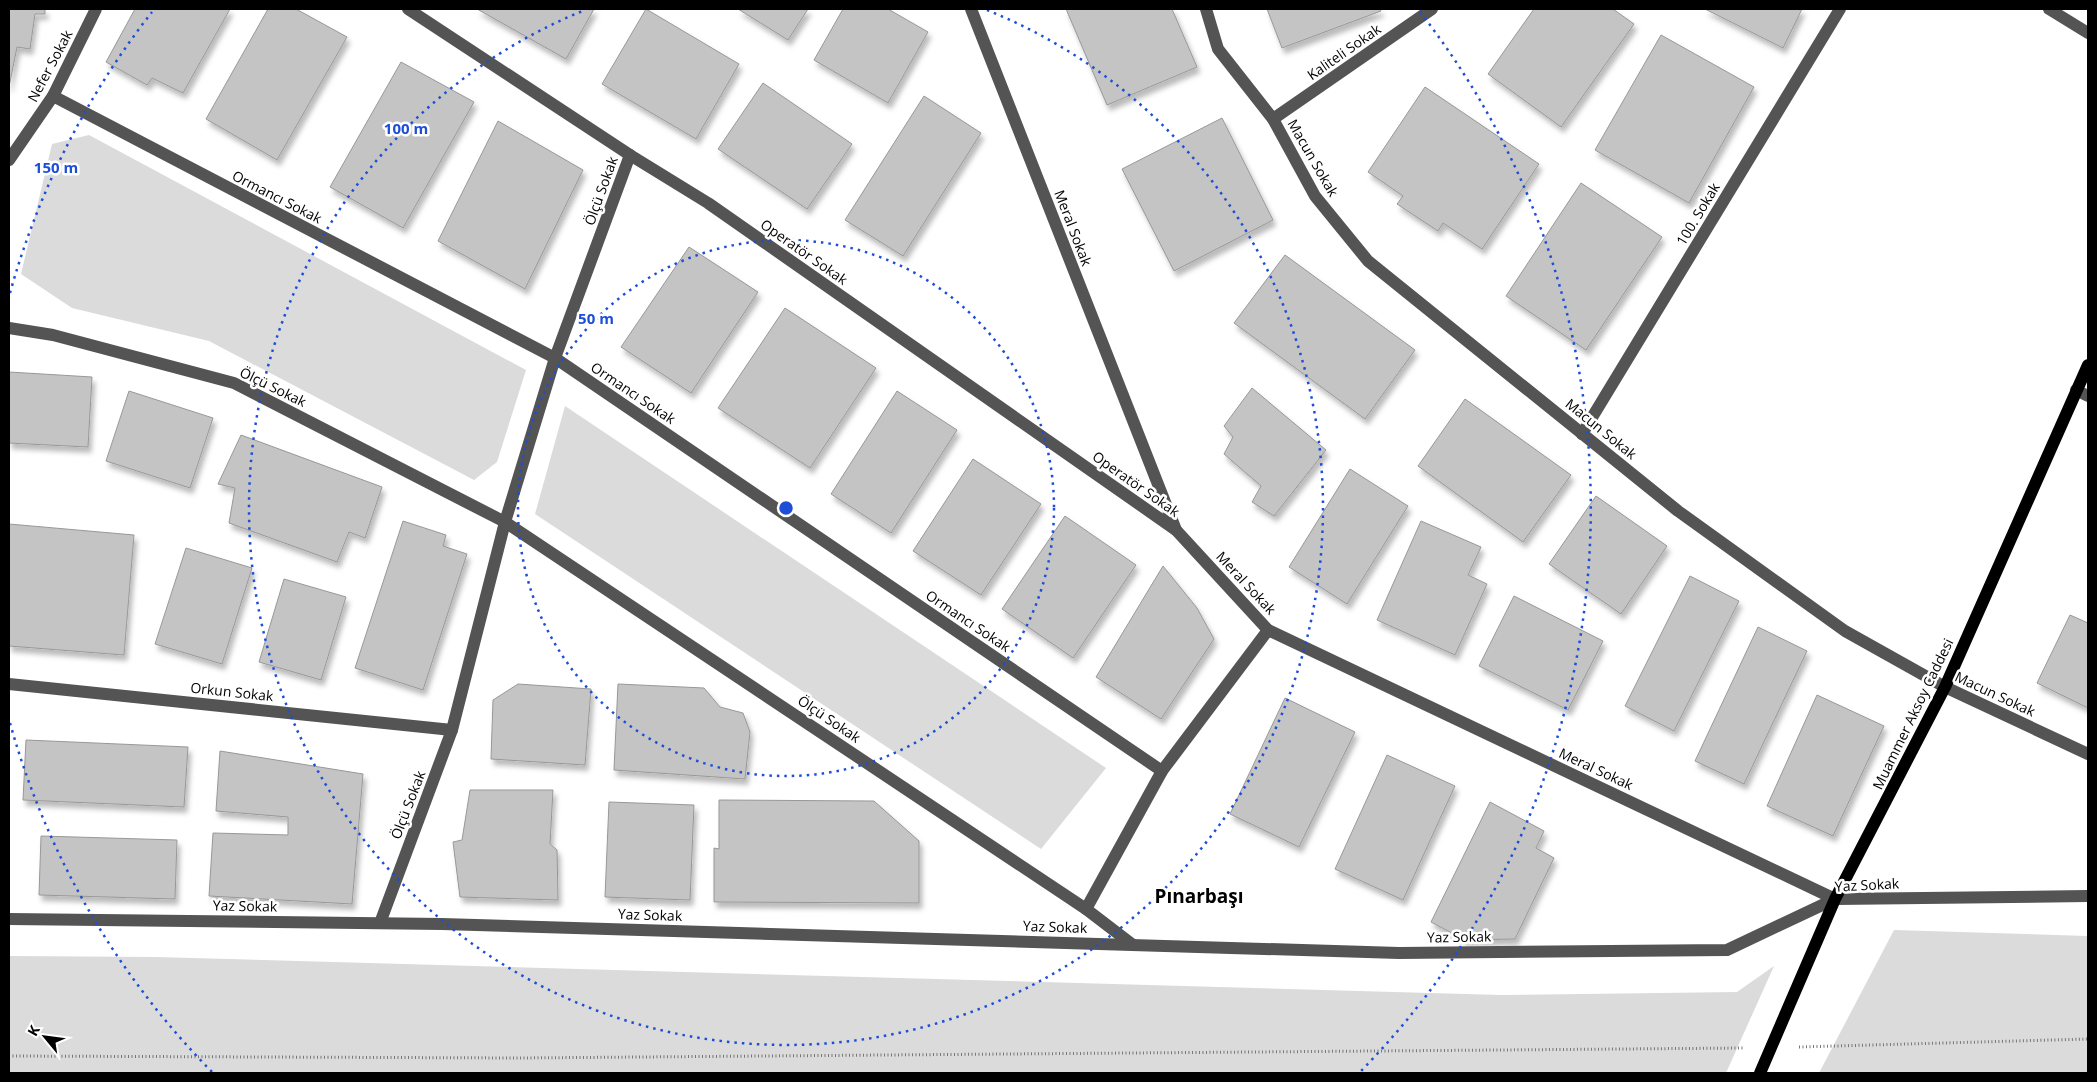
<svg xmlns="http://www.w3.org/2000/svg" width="2097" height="1082" font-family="'Open Sans',sans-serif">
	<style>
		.green { fill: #dbdbdb }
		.building { fill: #c4c4c4; stroke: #989898; filter: url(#shadow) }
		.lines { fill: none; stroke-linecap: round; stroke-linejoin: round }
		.path { stroke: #767676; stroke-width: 3; stroke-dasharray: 1 2.5; stroke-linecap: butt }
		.minor { stroke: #545454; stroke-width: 12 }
		.major { stroke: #000; stroke-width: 12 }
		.ring { fill: none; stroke: #1d4ed8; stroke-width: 2.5; stroke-dasharray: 2.5 5 }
		.labels { text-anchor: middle; stroke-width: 5; stroke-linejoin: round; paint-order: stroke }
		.street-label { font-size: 14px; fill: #000; stroke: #fff }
		.district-label { font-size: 19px; font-weight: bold; fill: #000; stroke: #fff }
		.centre { fill: #1d4ed8; stroke: #fff; stroke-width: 2.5 }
		.ring-label { font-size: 15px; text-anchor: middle; font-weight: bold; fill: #1d4ed8; stroke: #fff; stroke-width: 5; stroke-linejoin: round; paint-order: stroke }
	</style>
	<defs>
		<filter id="shadow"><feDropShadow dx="3" dy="5.5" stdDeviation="2.5" flood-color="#0004"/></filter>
	</defs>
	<rect width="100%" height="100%" fill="#fff"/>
	<!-- green -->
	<g class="green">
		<polygon points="89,135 526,370 497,462 474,480 209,341 72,308 21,274 52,144"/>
		<polygon points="565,406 1106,768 1041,849 535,514"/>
		<polygon points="1894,930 2088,936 2088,1073 1819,1073"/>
		<polygon points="9,956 155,957 1501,995 1737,992 1774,966 1726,1073 9,1073"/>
	</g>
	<!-- building -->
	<g class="building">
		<polygon points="9,9 45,9 45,14 35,14 30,49 17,47 9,87"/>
		<polygon points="135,9 230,9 183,93 152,78 147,85 106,62"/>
		<polygon points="268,9 296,9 347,37 277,160 206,119"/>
		<polygon points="477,9 594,9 566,59"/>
		<polygon points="646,9 739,64 696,139 602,84"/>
		<polygon points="738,9 808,9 788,40"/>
		<polygon points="843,9 888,9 928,32 888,103 814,60"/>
		<polygon points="1066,9 1172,9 1197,67 1107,105"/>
		<polygon points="1267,9 1380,9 1381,11 1282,48"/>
		<polygon points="1534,9 1613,9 1634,24 1561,127 1488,74"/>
		<polygon points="1705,9 1802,9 1783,48"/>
		<polygon points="1661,35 1754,87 1689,203 1595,150"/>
		<polygon points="401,62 474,102 403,228 330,187"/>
		<polygon points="763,83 852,144 807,209 718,149"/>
		<polygon points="1425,87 1539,164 1482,249 1443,223 1438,231 1397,204 1403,196 1368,172"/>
		<polygon points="924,96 981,133 903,256 845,220"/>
		<polygon points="1222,118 1273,220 1174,271 1122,169"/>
		<polygon points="498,121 583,170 525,289 438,241"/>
		<polygon points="1581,183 1662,237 1586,350 1506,296"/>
		<polygon points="689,247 758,292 691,393 621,347"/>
		<polygon points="1285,255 1415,350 1365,419 1234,323"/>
		<polygon points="785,308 876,368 810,468 718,408"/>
		<polygon points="9,372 92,377 88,447 9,443"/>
		<polygon points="1252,388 1326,450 1274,516 1252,502 1261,486 1224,454 1233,437 1224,426"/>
		<polygon points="129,391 213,418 190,488 106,461"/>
		<polygon points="897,391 957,430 891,533 831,494"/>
		<polygon points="1465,399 1571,475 1523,542 1418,466"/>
		<polygon points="241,435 382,487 365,538 349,532 337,562 229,523 235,488 218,484"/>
		<polygon points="973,459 1041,504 981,595 913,551"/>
		<polygon points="1350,469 1408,506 1347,604 1289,567"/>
		<polygon points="1596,496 1667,546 1621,614 1549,564"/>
		<polygon points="1065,516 1136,565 1073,658 1002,609"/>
		<polygon points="403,521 446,535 443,546 467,554 423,690 355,668"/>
		<polygon points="1421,521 1481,547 1468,575 1487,584 1455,655 1377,620"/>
		<polygon points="9,524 134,535 124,655 9,646"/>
		<polygon points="186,548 252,568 222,664 155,644"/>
		<polygon points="1163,566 1197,608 1214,639 1161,719 1096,677"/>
		<polygon points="1690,576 1739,601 1674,731 1625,706"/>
		<polygon points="284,579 346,597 321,680 259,662"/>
		<polygon points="1514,596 1603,641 1568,710 1479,666"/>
		<polygon points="2070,615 2088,623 2088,708 2037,683"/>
		<polygon points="1758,627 1807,651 1744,784 1695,761"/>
		<polygon points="518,684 591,689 585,765 491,759 493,700"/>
		<polygon points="618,684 704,688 720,707 743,713 750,732 745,779 614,770"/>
		<polygon points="1817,695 1884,726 1833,836 1767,806"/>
		<polygon points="1285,698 1355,732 1299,847 1230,814"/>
		<polygon points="26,740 188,747 184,807 23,800"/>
		<polygon points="220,751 363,774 352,904 209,896 213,833 288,835 288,817 216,811"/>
		<polygon points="1387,755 1455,786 1403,900 1335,869"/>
		<polygon points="470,790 553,790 550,844 557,850 558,900 460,897 453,842 462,840"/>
		<polygon points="719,800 874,801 919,841 919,903 714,902 714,848 719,849"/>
		<polygon points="609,802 694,805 690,900 605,897"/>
		<polygon points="1490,802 1544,831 1536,848 1554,858 1515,939 1465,940 1431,922"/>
		<polygon points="41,836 177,840 175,899 39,895"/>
	</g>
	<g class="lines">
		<!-- path -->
		<g class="path">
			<polyline points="1799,1047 2088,1039"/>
			<polyline points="9,1056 518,1058 1743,1048"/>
		</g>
		<!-- minor -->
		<g class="minor">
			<polyline points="408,9 630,155 708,203 1176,530"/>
			<polyline points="971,9 1176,530 1268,630 1835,899"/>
			<polyline points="1206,9 1218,49 1273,119 1315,196 1368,261 1678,511 1845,631 1945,687 2088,754"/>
			<polyline points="2049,9 2088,33"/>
			<polyline points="53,96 555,358 1162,771"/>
			<polyline points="1273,119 1432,9"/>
			<polyline points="9,160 53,96 96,9"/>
			<polyline points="9,328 53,335 234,383 505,522 1086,909 1133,945"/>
			<polyline points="2076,390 2088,396"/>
			<polyline points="1582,434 1840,9"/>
			<polyline points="9,684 452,730"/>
			<polyline points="1086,909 1162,771 1268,630"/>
			<polyline points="9,919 442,924 1399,953 1727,950 1835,899 2088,896"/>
			<polyline points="380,923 452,730 505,522 555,358 630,155"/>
		</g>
		<!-- major -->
		<polyline class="major" points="1760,1073 1835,899 1945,687 2088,365"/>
	</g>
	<!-- distance rings -->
	<g class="ring">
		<circle cx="786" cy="508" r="268"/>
		<path d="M987 10A537 537 0 1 1 585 10"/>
		<path d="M212 1072A805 805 0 0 1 10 723M10 293A805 805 0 0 1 152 12M1420 12A805 805 0 0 1 1360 1072"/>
	</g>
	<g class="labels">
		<!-- street labels -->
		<g class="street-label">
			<text transform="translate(1344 52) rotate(-35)" y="5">Kaliteli Sokak</text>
			<text transform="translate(50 66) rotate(-62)" y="5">Nefer Sokak</text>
			<text transform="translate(1313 158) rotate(60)" y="5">Macun Sokak</text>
			<text transform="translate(601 191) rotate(-70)" y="5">Ölçü Sokak</text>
			<text transform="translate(277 197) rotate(27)" y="5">Ormancı Sokak</text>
			<text transform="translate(1698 214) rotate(-59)" y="5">100. Sokak</text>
			<text transform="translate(1073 228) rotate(69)" y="5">Meral Sokak</text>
			<text transform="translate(804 252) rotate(35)" y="5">Operatör Sokak</text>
			<text transform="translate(273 387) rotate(26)" y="5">Ölçü Sokak</text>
			<text transform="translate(633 393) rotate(34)" y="5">Ormancı Sokak</text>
			<text transform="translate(1601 429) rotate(39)" y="5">Macun Sokak</text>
			<text transform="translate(1136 484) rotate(35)" y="5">Operatör Sokak</text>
			<text transform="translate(1246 583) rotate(47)" y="5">Meral Sokak</text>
			<text transform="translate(968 621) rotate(34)" y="5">Ormancı Sokak</text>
			<text transform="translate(232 692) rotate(6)" y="5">Orkun Sokak</text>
			<text transform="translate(1995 694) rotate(25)" y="5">Macun Sokak</text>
			<text transform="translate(1913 714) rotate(-64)" y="5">Muammer Aksoy Caddesi</text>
			<text transform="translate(829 719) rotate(34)" y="5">Ölçü Sokak</text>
			<text transform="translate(1596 769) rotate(25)" y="5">Meral Sokak</text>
			<text transform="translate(408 805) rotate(-69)" y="5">Ölçü Sokak</text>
			<text transform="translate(1867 885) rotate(-3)" y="5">Yaz Sokak</text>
			<text transform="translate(245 906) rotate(1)" y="5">Yaz Sokak</text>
			<text transform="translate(650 915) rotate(2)" y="5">Yaz Sokak</text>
			<text transform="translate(1055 927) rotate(2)" y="5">Yaz Sokak</text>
			<text transform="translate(1459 937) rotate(-1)" y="5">Yaz Sokak</text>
		</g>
		<!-- district labels -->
		<g class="district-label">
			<text x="1199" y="903">Pınarbaşı</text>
		</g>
	</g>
	<circle cx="786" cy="508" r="8" class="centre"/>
	<g class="ring-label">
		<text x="406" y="134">100 m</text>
		<text x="56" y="173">150 m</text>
		<text x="596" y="324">50 m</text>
	</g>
	<!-- border -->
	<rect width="2097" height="1082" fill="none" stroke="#000000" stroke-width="20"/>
	<!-- north arrow -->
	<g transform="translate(45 1037) rotate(299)" stroke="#ffffff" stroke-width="4" paint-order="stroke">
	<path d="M0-4L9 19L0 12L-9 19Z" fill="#000000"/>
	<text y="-8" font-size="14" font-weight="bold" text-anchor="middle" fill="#000000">K</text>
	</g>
</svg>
